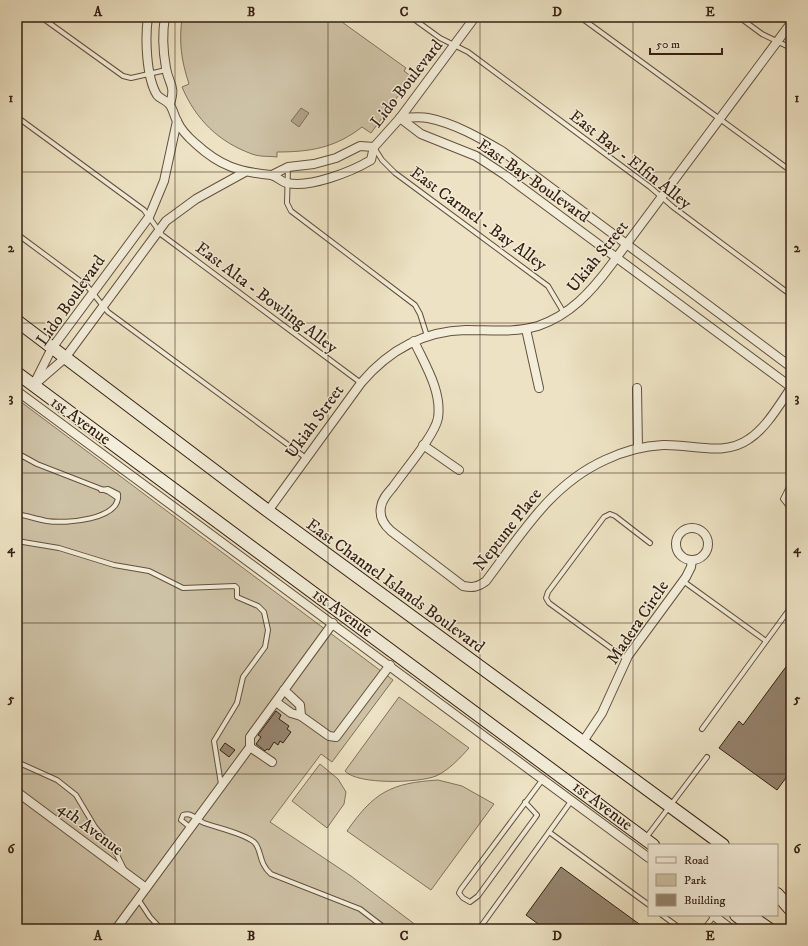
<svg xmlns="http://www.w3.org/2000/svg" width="808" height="946" font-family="'IM FELL DW Pica',serif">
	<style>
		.green { fill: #cec2a6; stroke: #82715c }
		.water { fill: #aea187; stroke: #7e6d58 }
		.building { fill: #95856f; stroke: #352012 }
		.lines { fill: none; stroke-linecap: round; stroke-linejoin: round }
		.service-casing { stroke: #63513e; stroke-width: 6 }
		.minor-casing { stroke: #63513e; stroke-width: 10 }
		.secondary-casing { stroke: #352012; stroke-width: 14 }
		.service { stroke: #f3edd9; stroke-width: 4 }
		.minor { stroke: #f3edd9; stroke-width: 8 }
		.secondary { stroke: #f3edd9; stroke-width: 12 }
		.grid { fill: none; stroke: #352012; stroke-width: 1; stroke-opacity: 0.55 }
		.labels { text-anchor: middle; stroke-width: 3; stroke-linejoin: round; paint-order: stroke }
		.street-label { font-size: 17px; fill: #352012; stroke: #f3edd9 }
		.neatline { fill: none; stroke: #352012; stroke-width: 1.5 }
		.grid-label { font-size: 13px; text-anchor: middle; font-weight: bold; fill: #352012 }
	</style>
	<rect width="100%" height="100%" fill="#ede3c4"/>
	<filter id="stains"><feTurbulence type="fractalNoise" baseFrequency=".005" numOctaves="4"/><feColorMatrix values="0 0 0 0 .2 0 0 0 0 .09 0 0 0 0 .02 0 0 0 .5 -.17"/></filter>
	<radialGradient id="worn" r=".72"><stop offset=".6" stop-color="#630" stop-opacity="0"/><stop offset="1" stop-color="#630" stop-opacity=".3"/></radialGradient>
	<!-- green -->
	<g class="green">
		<path d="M182 17H335L406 68 404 71 412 77 371 133 362 127C335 148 310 152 277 152V157C269 156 260 157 252 154 219 142 196 120 182 87L189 84C181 59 179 44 182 17Z"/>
		<polygon points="17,399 393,680 332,762 321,754 270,822 351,876 421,929 17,929"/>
		<path d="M399 697 469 748C460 758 449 770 436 776 419 783 357 785 345 771Z"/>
		<polygon points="320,764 338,779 346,792 344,804 327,828 292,801"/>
		<path d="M438 780 462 786 494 804 431 890 347 831C374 792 391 783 438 780Z"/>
	</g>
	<!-- water -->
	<polygon class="water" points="301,108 309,113 299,127 291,121"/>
	<!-- building -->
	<g class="building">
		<polygon points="791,660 791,771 777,790 719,748 739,721 743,725"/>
		<polygon points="276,711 281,715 279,719 289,726 287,729 291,732 283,743 280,741 278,745 274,742 269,750 267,749 265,751 256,744 261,737 258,735"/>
		<polygon points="225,743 235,750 229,757 220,750"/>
		<polygon points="561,867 646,929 545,929 526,915"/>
	</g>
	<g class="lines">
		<!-- service casing -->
		<g class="service-casing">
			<g id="service">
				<polyline points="41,17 123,76 131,78 166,70"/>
				<polyline points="411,17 440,38 468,52 650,187 673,207 791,295"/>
				<polyline points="580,17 791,171"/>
				<polyline points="739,17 762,34 791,48"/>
				<polyline points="17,117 144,210 162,235 361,383"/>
				<polyline points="375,149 382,160 395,173 548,286 564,313"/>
				<polyline points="288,167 287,203 291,211 415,305 420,314 427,336"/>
				<polyline points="17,234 87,286 108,312 306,458"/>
				<polyline points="17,453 37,464 109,492 118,498"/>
				<polyline points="791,483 783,499 791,509"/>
				<path d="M17 514C27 516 37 519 47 521 65 524 121 520 118 494L108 489 101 490"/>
				<polyline points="17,541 59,548 114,565 149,571 183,588 235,586 237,588 237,597 258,606 264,612 268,630 265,647 243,677 237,703 214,741 221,784"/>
				<polyline points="683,581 766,641"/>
				<polyline points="626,659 549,603 546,598 548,592 604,517 610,514 615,516 650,543"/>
				<polyline points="702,729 791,607"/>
				<polyline points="17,762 57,780 76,795 95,827 115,851 124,869"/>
				<polyline points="572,800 549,832 649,905"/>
				<polyline points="525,802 537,815 535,818 478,896 470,902 463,898 459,893 461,889 543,779"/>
				<path d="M191 828 181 820 183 815C193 812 196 820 204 823 218 828 243 833 254 842 262 849 258 863 271 874L360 909 386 929"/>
				<polyline points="645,839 707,757"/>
				<polyline points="138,899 150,917 161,929"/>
				<polyline points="662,915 681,929"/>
				<polyline points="479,929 549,832"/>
				<polyline points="704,929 714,916"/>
			</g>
		</g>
		<!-- minor casing -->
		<g class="minor-casing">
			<g id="minor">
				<path d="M148 17C145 37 146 77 157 95 160 99 166 100 169 104 173 108 174 116 177 121 181 130 189 138 196 144 220 166 239 172 271 175 277 176 281 182 287 183 310 188 351 172 371 160L374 147 400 118 475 17"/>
				<path d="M165 17C162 34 163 51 166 68 169 86 176 84 170 104"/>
				<polyline points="400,118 421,134 476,156 505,175 791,387"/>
				<path d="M400 118C409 118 419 116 428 118 454 123 480 138 502 151L791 367"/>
				<polyline points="272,175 288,167 314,164 336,158 360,146 374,147"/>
				<polyline points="526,329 539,388"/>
				<path d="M414 341C425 365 442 391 438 418 435 435 404 471 393 487 388 493 382 499 381 507 379 517 384 525 391 531L463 586C473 588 478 587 486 581 521 535 550 485 605 460 624 451 643 446 663 445 692 444 724 457 749 439 767 427 779 405 791 388"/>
				<polyline points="36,380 52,348 149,217 164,181 177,121"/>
				<polyline points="34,385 65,358 166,221 196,199 245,172"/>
				<polyline points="637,388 638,448"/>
				<polyline points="17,391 649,858"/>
				<polyline points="423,445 459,470"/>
				<path d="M268 511 361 383C388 351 423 331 466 330 491 330 513 333 538 326 570 315 591 292 611 265L791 23"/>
				<circle cx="692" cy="544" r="16"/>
				<polyline points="284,690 300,705 301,716"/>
				<polyline points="276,702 291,713 301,716 329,736 336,737 390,665"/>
				<polyline points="582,743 602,713 628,656 686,577 691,567 692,560"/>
				<polyline points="272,762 250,747 250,737 333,623"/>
				<polyline points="17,792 146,888"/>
				<polyline points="713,915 731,929"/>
				<polyline points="116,929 250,747"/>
			</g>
		</g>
		<!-- secondary casing -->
		<g class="secondary-casing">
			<g id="secondary">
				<polyline points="17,321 268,511 723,845"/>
				<polyline points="17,373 653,845"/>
				<polyline points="777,894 791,910"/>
				<polyline points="736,915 754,929"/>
				<polyline points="749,915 769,929"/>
			</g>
		</g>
		<!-- service -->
		<use href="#service" class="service"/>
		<!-- minor -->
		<use href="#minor" class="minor"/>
		<!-- secondary -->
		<use href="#secondary" class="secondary"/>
	</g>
	<!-- grid -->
	<path class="grid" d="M175 17V929M328 17V929M480 17V929M633 17V929M17 172H791M17 323H791M17 473H791M17 623H791M17 774H791"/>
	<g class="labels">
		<!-- street labels -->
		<g class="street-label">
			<text transform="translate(406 83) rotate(-52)" y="6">Lido Boulevard</text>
			<text transform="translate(631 159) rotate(38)" y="6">East Bay - Elfin Alley</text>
			<text transform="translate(534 180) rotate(35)" y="6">East Bay Boulevard</text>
			<text transform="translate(479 218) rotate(36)" y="6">East Carmel - Bay Alley</text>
			<text transform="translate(597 256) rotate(-51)" y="6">Ukiah Street</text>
			<text transform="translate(267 297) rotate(37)" y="6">East Alta - Bowling Alley</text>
			<text transform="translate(70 300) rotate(-55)" y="6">Lido Boulevard</text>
			<text transform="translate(81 420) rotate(36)" y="6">1st Avenue</text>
			<text transform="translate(314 421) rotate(-54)" y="6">Ukiah Street</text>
			<text transform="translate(507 529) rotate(-52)" y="6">Neptune Place</text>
			<text transform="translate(396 585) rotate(36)" y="6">East Channel Islands Boulevard</text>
			<text transform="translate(343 612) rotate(36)" y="6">1st Avenue</text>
			<text transform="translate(637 622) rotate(-56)" y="6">Madera Circle</text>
			<text transform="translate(603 805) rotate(37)" y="6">1st Avenue</text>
			<text transform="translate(91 828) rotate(37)" y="6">4th Avenue</text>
		</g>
	</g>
	<!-- margin -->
	<rect width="808" height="946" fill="none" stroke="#ede3c4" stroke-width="44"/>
	<!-- legend -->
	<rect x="648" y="844" width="130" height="72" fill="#f3edd9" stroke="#a79b89"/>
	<rect x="656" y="857" width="20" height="6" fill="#f3edd9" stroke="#a79b89"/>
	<text x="684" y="864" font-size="12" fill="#352012">Road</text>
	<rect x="656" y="874" width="20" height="12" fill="#cec2a6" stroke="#a79b89"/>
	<text x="684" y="884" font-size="12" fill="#352012">Park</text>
	<rect x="656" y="894" width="20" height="12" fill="#95856f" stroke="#a79b89"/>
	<text x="684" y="904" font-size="12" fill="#352012">Building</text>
	<!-- scale -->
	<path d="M650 48v6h72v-6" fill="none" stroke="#352012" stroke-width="2"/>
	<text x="656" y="48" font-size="12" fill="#352012" stroke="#f3edd9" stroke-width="3" paint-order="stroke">50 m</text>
	<rect x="22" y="22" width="764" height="902" class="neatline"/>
	<g class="grid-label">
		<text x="98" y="16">A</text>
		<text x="251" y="16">B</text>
		<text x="404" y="16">C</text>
		<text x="557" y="16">D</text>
		<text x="710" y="16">E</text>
		<text x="11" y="102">1</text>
		<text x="797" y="102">1</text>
		<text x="11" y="252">2</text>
		<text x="797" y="252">2</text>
		<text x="11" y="402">3</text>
		<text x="797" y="402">3</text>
		<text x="11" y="553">4</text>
		<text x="797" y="553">4</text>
		<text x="11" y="703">5</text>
		<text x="797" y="703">5</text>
		<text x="11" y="853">6</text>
		<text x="797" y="853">6</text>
		<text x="98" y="940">A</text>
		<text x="251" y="940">B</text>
		<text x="404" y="940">C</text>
		<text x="557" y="940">D</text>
		<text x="710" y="940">E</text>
	</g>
	<rect width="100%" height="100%" filter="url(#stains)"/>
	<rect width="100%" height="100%" fill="url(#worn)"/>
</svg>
